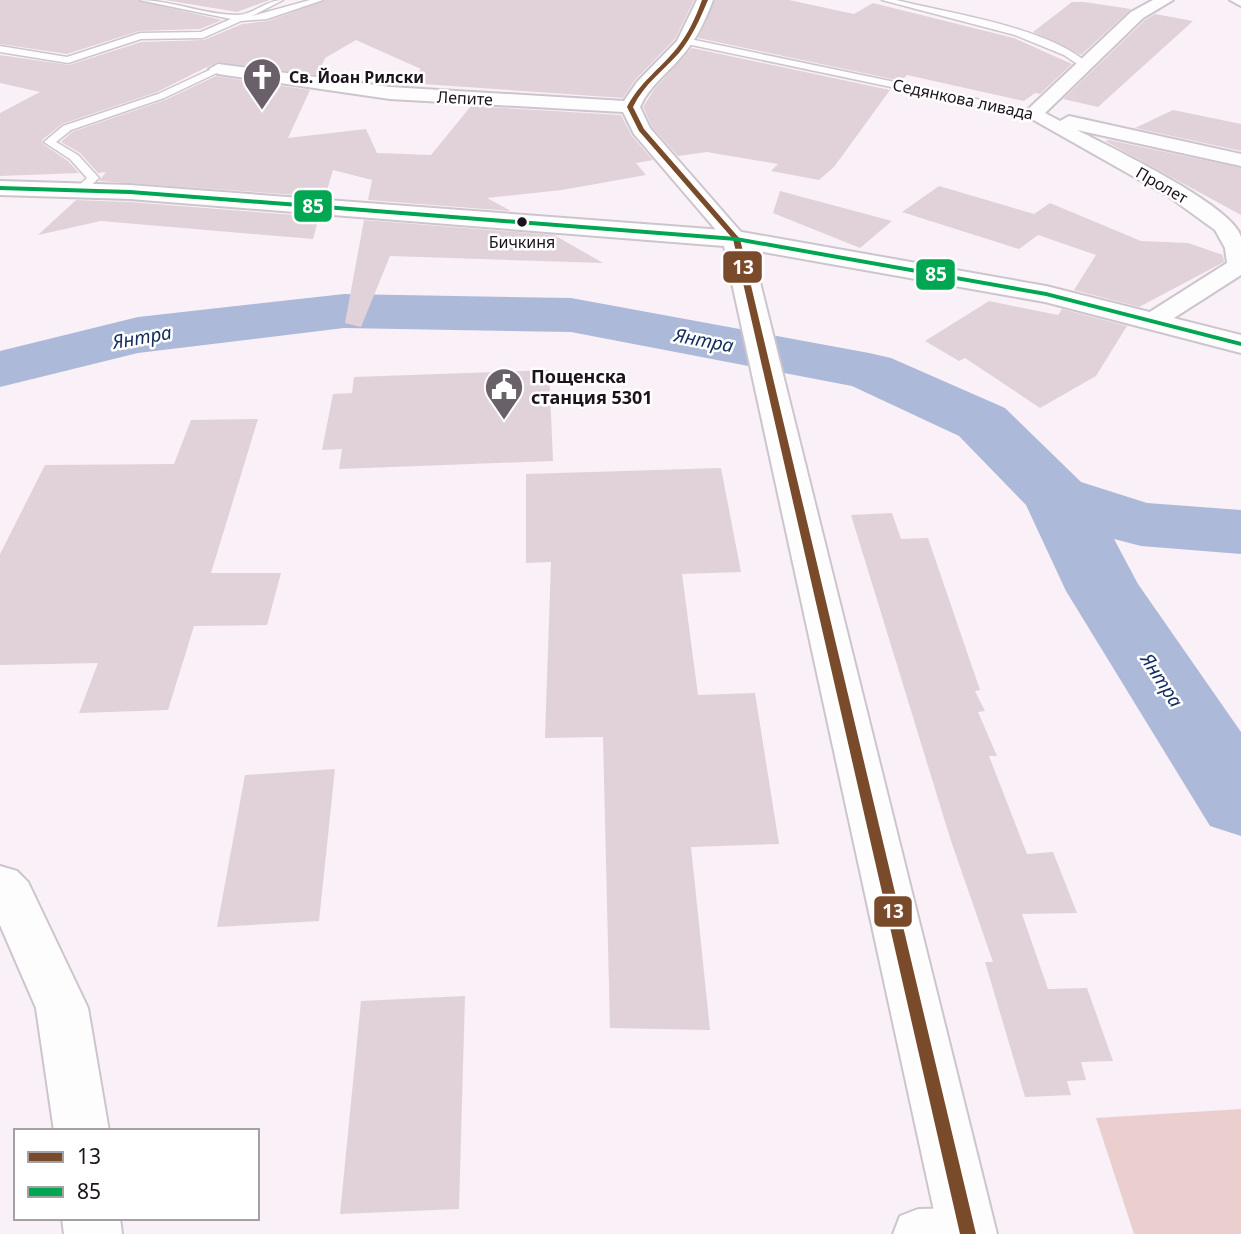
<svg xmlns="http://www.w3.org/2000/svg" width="1241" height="1234" font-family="'Noto Sans',sans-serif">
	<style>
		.green { fill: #ebcfce }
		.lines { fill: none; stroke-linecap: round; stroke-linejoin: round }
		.river { fill: #adb9d8; fill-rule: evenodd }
		.building { fill: #e1d2d9 }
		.lane-casing { stroke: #cdc5cd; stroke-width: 3 }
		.street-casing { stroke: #cdc5cd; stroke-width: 4 }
		.secondary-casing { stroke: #cdc5cd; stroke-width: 4 }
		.primary-casing { stroke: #cdc5cd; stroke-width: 4 }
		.lane { fill: #fefdfe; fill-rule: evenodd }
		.street { fill: #fefdfe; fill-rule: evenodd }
		.secondary { fill: #fefdfe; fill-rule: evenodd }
		.primary { fill: #fefdfe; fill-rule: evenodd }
		.bus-1-casing { stroke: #fff; stroke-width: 6 }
		.bus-2-casing { stroke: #fff; stroke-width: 6 }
		.bus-1 { fill: #7a4b2a; fill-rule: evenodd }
		.bus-2 { fill: #00a651; fill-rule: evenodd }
		.bus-dot { fill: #1c131c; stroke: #fff; stroke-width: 2.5 }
		.labels { text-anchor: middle; stroke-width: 5; stroke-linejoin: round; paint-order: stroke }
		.far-poi-label { font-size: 16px; font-weight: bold; fill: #1c131c; stroke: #fff; text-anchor: start }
		.far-street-label { font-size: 16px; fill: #1c131c; stroke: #fff }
		.bus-label { font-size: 16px; fill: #1c131c; stroke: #fff }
		.poi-label { font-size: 18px; font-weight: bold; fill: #1c131c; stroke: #fff; text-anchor: start }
		.water-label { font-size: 19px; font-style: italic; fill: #142d5f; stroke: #fff }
		.line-badge { stroke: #fff; stroke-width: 2.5 }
		.badge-label { font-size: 19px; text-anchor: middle; font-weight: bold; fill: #fff }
	</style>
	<rect width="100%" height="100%" fill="#faf0f8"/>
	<!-- green -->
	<polygon class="green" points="1241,1109 1241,1234 1134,1234 1096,1118"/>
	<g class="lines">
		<!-- river -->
		<polygon class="river" points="344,294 571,298 869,353 891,358 1005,408 1081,482 1147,503 1241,510 1241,554 1141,546 1114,539 1138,584 1241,732 1241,836 1210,826 1066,591 1026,505 959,436 852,386 571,332 344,328 138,353 0,387 0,351 138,317"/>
	</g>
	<!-- building -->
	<g class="building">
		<polygon points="0,0 136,0 222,20 200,29 139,31 67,54 0,44"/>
		<polygon points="165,0 270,0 237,12"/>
		<polygon points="326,0 694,0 675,39 635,80 623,98 408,83 421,69 356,40 325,58 317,75 217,62 157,92 62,124 42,140 43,144 68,161 79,173 0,176 0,113 40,92 0,83 0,55 69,65 141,42 204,40 242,24 268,21"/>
		<polygon points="715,0 789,0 854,14 873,3 1014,38 1072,64 1040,94 1035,93 1024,101 907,75 901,81 698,38"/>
		<polygon points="1072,2 1084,2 1131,9 1081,55 1033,32"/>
		<polygon points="1155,14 1193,21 1098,107 1063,99 1145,20"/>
		<polygon points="692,48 890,90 834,167 819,180 771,171 778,164 707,152 678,156 652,127 643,107 655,88"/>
		<polygon points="216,76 310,90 288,138 366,129 377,153 431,155 471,106 621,115 632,136 653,160 636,163 646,175 562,190 487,198 511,211 368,200 372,180 333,170 325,197 99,181 106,172 98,173 80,153 61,142 72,132 165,100"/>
		<polygon points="1173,110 1241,124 1241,151 1135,128"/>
		<polygon points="1109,140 1241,168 1241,215 1105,141"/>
		<polygon points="939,186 1034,214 1050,203 1141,241 1188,243 1223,255 1224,262 1139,307 1074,290 1096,255 1038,235 1019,249 902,212"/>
		<polygon points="780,191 892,221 860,248 773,213"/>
		<polygon points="76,200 130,202 319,217 313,239 101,221 38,235"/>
		<polygon points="364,220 554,235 603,263 390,256 361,327 345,323"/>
		<polygon points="989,301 1058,315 1062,309 1127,326 1096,376 1040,408 965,358 959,361 925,341"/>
		<polygon points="549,370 553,461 339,469 342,449 322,450 333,394 352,393 354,377"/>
		<polygon points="258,419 211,573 281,573 267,625 194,626 168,710 79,713 98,663 0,665 0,554 45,465 174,464 191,420"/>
		<polygon points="721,468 741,572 682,574 698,695 755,693 779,844 691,847 710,1030 610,1028 603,737 545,738 551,562 526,563 526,474"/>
		<polygon points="892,513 901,539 928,538 980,690 975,691 985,711 978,712 997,756 989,756 1027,854 1053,852 1077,913 1022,914 1048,989 1087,988 1113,1061 1081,1062 1086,1080 1067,1081 1071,1095 1025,1097 985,962 993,962 951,841 851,515"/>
		<polygon points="335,769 319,921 217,927 245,775"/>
		<polygon points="465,996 459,1209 340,1214 361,1001"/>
	</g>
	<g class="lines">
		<!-- lane casing -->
		<g class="lane-casing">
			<g id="lane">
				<path d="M139 0C172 0 204 15 237 15 253 15 266 0 283 0L252 16 310 0H323L267 19 241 21 203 38 141 39 68 63 0 52V46L67 57 140 33 201 32 231 19Z"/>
				<path d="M882 0H896C952 14 1049 27 1091 66L1083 68 1064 55 1015 35Z"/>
				<polygon points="685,38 1033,111 1038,114 1033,117 682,43"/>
				<polygon points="218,66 223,69 221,71 164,98 71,130 56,142 78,155 99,178 85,191 75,189 87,178 70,159 44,142 63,126 158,94"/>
			</g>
		</g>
		<!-- street casing -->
		<g class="street-casing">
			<g id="street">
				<path d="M697 0H713C705 21 696 41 681 57 667 74 649 86 640 107L650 128 747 239 736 246 728 244 634 134 623 112 390 99 218 74 209 69 218 64 390 87 624 101 637 82 677 41Z"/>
				<path d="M1153 0H1173L1143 18 1045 113 1060 121 1069 116 1241 154V166L1077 130C1108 146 1234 206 1241 237 1241 249 1241 263 1241 275L1163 325H1145L1142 320 1145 315 1227 263 1225 248 1215 230 1168 196 1023 114 1131 12Z"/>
				<polygon points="1230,0 1241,0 1241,6"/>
				<polygon points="967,1208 985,1215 992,1234 893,1234 900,1216 918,1209"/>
			</g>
		</g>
		<!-- secondary casing -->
		<g class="secondary-casing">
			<polygon id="secondary" points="0,181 130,185 736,231 1046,286 1241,335 1241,353 1045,302 752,250 997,1234 939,1234 724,246 130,199 0,195"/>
		</g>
		<!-- primary casing -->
		<g class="primary-casing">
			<g id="primary">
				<polygon points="0,866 17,871 28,882 88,1008 109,1131 54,1131 36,1008 0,925"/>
				<polygon points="62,1218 120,1218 122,1234 64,1234"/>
			</g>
		</g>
		<!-- lane -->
		<use href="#lane" class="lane"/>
		<!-- street -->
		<use href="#street" class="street"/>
		<!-- secondary -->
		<use href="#secondary" class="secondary"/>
		<!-- primary -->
		<use href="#primary" class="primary"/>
		<!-- bus-1 casing -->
		<g class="bus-1-casing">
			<path id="bus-1" d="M702 0H708C700 19 692 37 679 53 663 71 644 84 633 107L644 129 740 239 976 1234H960L733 239 639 131 627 107C639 83 660 69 677 48 688 34 696 17 702 0Z"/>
		</g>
		<!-- bus-2 casing -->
		<g class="bus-2-casing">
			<polygon id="bus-2" points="0,186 130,190 736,237 1046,292 1241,342 1241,346 1046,296 736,241 130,194 0,190"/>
		</g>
		<!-- bus-1 -->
		<use href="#bus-1" class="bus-1"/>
		<!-- bus-2 -->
		<use href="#bus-2" class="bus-2"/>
	</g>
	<!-- icons -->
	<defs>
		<g id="church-pin" transform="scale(2.0125)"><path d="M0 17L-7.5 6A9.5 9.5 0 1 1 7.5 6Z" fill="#6a6069" stroke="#fff"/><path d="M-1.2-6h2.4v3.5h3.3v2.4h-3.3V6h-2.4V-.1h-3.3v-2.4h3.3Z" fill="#fff"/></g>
		<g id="civic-pin" transform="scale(2.0125)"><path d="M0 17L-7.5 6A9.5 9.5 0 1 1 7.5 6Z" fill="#6a6069" stroke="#fff"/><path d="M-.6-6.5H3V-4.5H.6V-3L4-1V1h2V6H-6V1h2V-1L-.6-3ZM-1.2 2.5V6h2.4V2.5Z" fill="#fff"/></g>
	</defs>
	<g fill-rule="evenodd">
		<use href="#church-pin" x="262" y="77"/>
		<use href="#civic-pin" x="504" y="387"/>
	</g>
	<!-- markers -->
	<circle class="bus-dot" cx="522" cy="222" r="6"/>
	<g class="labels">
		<!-- far-poi labels -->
		<g class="far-poi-label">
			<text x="289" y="83">Св. Йоан Рилски</text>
		</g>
		<!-- far-street labels -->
		<g class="far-street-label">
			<text transform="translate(465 98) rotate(3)" y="6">Лепите</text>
			<text transform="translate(963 99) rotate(12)" y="6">Седянкова ливада</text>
			<text transform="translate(1162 185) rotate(30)" y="6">Пролет</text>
		</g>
		<!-- bus labels -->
		<g class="bus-label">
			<text x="522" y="248">Бичкиня</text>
		</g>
		<!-- poi labels -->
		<g class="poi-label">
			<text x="531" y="383">Пощенска<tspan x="531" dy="21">станция 5301</tspan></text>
		</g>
		<!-- water labels -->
		<g class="water-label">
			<text transform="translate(142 337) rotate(-10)" y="7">Янтра</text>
			<text transform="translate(704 340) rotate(11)" y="7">Янтра</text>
			<text transform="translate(1162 680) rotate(57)" y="7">Янтра</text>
		</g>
	</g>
	<g class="line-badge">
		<rect x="293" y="189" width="40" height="34" rx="7" fill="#00a651"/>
		<rect x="722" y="250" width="41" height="34" rx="7" fill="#7a4b2a"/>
		<rect x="915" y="258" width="41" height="33" rx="7" fill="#00a651"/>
		<rect x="873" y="895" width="40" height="33" rx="7" fill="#7a4b2a"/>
	</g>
	<g class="badge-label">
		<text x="313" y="213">85</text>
		<text x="743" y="274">13</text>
		<text x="936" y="281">85</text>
		<text x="893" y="918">13</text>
	</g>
	<!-- legend -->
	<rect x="14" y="1129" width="245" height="91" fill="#ffffff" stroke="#a4a1a4" stroke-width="2"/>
	<rect x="28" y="1152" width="35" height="10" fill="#7a4b2a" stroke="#a4a1a4" stroke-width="2"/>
	<text x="77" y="1164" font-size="21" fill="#1c131c">13</text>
	<rect x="28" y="1187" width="35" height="10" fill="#00a651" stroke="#a4a1a4" stroke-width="2"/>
	<text x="77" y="1199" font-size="21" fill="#1c131c">85</text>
</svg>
